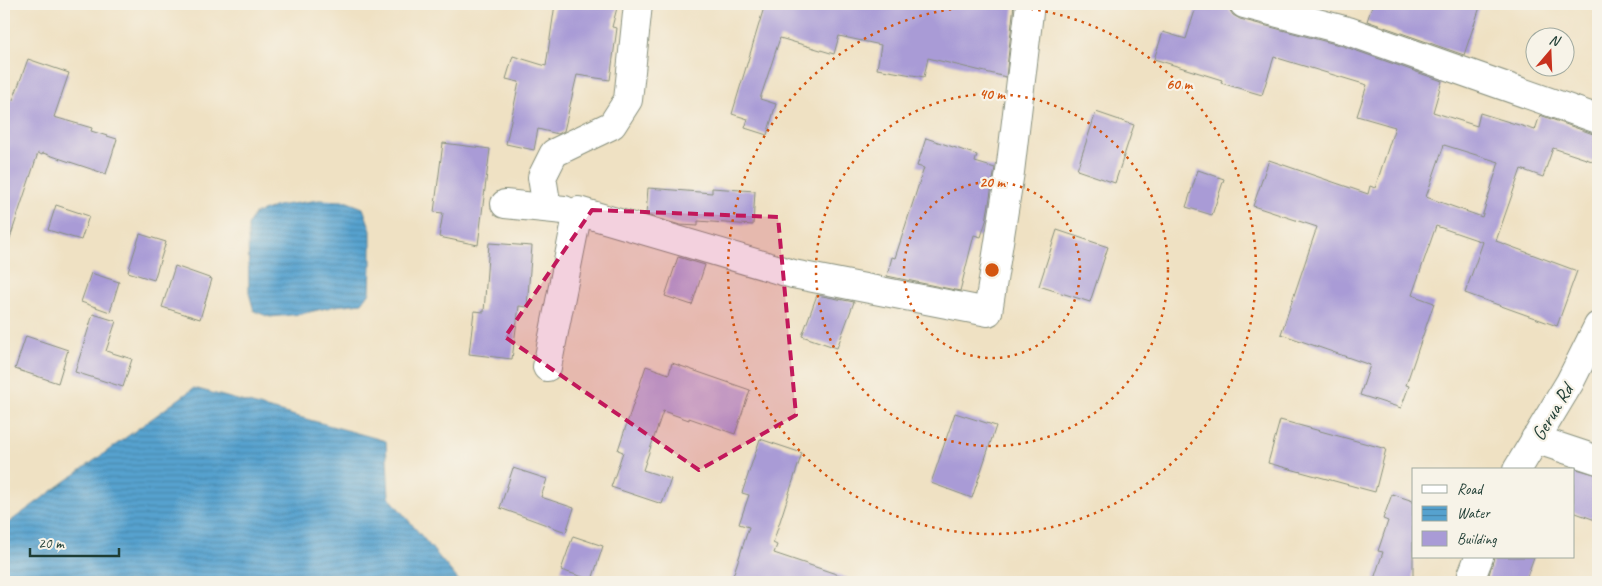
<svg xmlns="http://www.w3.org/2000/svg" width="1602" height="586" font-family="Caveat,sans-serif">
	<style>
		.water { fill: url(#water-rules); stroke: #3a7082 }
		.building { fill: #a99bd6; fill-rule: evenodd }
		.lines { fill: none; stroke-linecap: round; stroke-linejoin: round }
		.street-casing { stroke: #878f7c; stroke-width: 30 }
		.street { stroke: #fff; stroke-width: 28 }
		.marked { fill: #c2185b; fill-opacity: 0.2; stroke: #c2185b; stroke-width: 4; stroke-dasharray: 10 6; stroke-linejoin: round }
		.ring { fill: none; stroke: #d45610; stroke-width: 2.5; stroke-dasharray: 2.5 5 }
		.labels { text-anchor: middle; stroke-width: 4.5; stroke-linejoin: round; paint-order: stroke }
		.street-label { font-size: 20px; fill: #1f3d34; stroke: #f7f3e8 }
		.centre { fill: #d45610; stroke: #f7f3e8; stroke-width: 2.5 }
		.ring-label { font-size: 15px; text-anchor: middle; font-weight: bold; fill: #d45610; stroke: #f7f3e8; stroke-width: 4.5; stroke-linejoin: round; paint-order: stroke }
	</style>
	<defs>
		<pattern id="water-rules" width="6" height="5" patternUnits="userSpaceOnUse" patternTransform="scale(1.25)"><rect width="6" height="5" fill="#56a2cf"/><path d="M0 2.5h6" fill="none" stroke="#4785a9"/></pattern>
	</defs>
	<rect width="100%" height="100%" fill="#f7f3e8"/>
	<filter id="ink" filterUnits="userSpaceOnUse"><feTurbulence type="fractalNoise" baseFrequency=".02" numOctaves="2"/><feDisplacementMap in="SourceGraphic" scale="10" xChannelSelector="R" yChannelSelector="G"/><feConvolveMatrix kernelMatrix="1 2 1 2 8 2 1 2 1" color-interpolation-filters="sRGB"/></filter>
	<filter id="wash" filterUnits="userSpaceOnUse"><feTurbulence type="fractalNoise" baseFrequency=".0096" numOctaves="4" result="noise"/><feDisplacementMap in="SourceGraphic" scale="20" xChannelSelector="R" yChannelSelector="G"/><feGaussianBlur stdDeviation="1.12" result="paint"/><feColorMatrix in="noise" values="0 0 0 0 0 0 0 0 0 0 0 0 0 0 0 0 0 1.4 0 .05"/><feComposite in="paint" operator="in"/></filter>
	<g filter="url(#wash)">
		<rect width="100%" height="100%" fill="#efe1c3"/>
		<!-- water -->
		<g class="water">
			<polygon points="319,200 345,201 363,208 371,230 371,265 370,292 362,303 335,306 301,314 270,317 254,311 249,293 248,226 254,214 277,206"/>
			<polygon points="194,388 386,441 389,497 460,582 4,582 4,526"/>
		</g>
		<g id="blocks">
			<!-- building -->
			<g class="building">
				<polygon points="555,4 618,4 612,27 617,28 610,80 577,75 564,131 558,134 538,129 534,150 506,144 519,82 506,79 513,56 546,66"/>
				<polygon points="765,4 1014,4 1006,77 928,58 924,77 877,69 881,45 839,36 834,54 780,38 760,99 776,104 767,135 745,128 748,119 732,114"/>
				<path d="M1197 4H1229V9L1233 15 1240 19 1343 46 1442 81 1433 112 1477 126 1480 113 1535 130 1540 115 1593 134H1598V163L1553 148 1543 177 1521 169 1496 241 1577 271 1557 326 1465 293 1483 242 1436 226 1412 295 1434 303 1406 385 1409 386 1401 408 1360 395 1370 365 1281 334 1317 227 1253 206 1269 160 1368 194 1370 186 1375 188 1395 127 1357 116 1367 85 1274 57 1262 95 1221 83 1222 80 1154 59 1163 32 1186 39ZM1444 145 1499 162 1482 217 1426 197Z"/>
				<polygon points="1373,4 1481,4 1464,55 1367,21"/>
				<polygon points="28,59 69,73 54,117 92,128 91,131 117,139 106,174 43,153 42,155 38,153 8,244 4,244 4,97 13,100"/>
				<polygon points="1096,112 1134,125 1115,183 1077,170"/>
				<polygon points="926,138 977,155 975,162 995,168 986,221 981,237 974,235 960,291 887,276 892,257 895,258 924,168 917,166"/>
				<polygon points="443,143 490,149 478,245 439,237 443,213 434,212"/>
				<polygon points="1198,170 1224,179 1212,215 1186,207"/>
				<polygon points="648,188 712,193 712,188 755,191 753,225 698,221 698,226 680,225 646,215"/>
				<polygon points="56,205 89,216 81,240 48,230"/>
				<polygon points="1057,230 1108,247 1090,302 1039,286"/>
				<polygon points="140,234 166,242 154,280 128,272"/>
				<polygon points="489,243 532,246 527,307 519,306 512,359 469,354 474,311 484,312"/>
				<polygon points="678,257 705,265 692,305 665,296"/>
				<polygon points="175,266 212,279 200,319 162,307"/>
				<polygon points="91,273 119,282 110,312 81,302"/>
				<polygon points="817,295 854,302 837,348 802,336"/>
				<polygon points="93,314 116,321 106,351 132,359 123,387 75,372"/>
				<polygon points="26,336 68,350 58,383 15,369"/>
				<polygon points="672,363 750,390 735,434 689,418 689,420 663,411 643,470 671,479 662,504 611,487 623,452 618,450 646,366 669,374"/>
				<polygon points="955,413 996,426 972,498 931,483"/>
				<polygon points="1280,420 1386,449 1375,492 1268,463"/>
				<polygon points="760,439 802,453 773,543 777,545 774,553 848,578 848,582 731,582 749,527 739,524 749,495 742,493"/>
				<polygon points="513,468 547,479 541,497 574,508 566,532 500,508"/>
				<polygon points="1573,468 1598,475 1598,521 1573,512"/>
				<polygon points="1392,494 1413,501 1413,582 1373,582 1383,552 1378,551 1388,521 1383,519"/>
				<polygon points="573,536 603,546 592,580 561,570"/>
				<polygon points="1494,557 1534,557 1525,582 1487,582"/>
			</g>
		</g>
	</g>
	<g filter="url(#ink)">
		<use href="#blocks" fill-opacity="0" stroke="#878f7c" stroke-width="1"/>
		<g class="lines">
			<!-- street casing -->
			<g class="street-casing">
				<g id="street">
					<polyline points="1244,4 1348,31 1598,119"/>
					<polyline points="505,204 564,210"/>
					<polyline points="547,208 542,177 554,153 612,125 628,100 638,4"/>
					<polyline points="547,367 578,211 793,274 988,312 1010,172 1030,4"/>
					<polyline points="1535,439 1598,460"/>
					<polyline points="1517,470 1570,382 1598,326"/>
					<polyline points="1471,582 1472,575 1479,557"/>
				</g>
			</g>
			<!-- street -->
			<use href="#street" class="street"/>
		</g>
	</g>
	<!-- marked area -->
	<path class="marked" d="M592 210 778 217 796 415 699 470 505 337Z"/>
	<!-- distance rings -->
	<g class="ring">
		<circle cx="992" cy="270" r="88"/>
		<circle cx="992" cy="270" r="176"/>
		<circle cx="992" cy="270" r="264"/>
	</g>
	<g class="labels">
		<!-- street labels -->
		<g class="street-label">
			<text transform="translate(1552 412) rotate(-59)" y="7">Gerua Rd</text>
		</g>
	</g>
	<circle cx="992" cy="270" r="8" class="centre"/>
	<g class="ring-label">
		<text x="1179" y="89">60 m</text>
		<text x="992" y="99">40 m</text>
		<text x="992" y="187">20 m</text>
	</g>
	<!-- margin -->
	<rect width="1602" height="586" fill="none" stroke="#f7f3e8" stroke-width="20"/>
	<!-- legend -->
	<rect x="1412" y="468" width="162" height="90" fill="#f7f3e8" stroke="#a1aaa0"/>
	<rect x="1422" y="485" width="25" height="8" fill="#ffffff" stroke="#a1aaa0"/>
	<text x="1457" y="494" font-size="15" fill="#1f3d34">Road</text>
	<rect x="1422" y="506" width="25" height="15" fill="url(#water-rules)" stroke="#a1aaa0"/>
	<text x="1457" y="518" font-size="15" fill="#1f3d34">Water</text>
	<rect x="1422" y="531" width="25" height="15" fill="#a99bd6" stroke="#a1aaa0"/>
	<text x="1457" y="544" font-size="15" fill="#1f3d34">Building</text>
	<!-- north arrow -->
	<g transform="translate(1550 52) rotate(19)"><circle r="24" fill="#f7f3e8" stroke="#a1aaa0"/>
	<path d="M0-4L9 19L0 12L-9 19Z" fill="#c8321e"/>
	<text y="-8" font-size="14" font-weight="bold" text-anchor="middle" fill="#1f3d34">N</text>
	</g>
	<!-- scale -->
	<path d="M30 548v8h89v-8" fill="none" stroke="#1f3d34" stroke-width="2.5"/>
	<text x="38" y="548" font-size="15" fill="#1f3d34" stroke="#f7f3e8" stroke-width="4" paint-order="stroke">20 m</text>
</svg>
